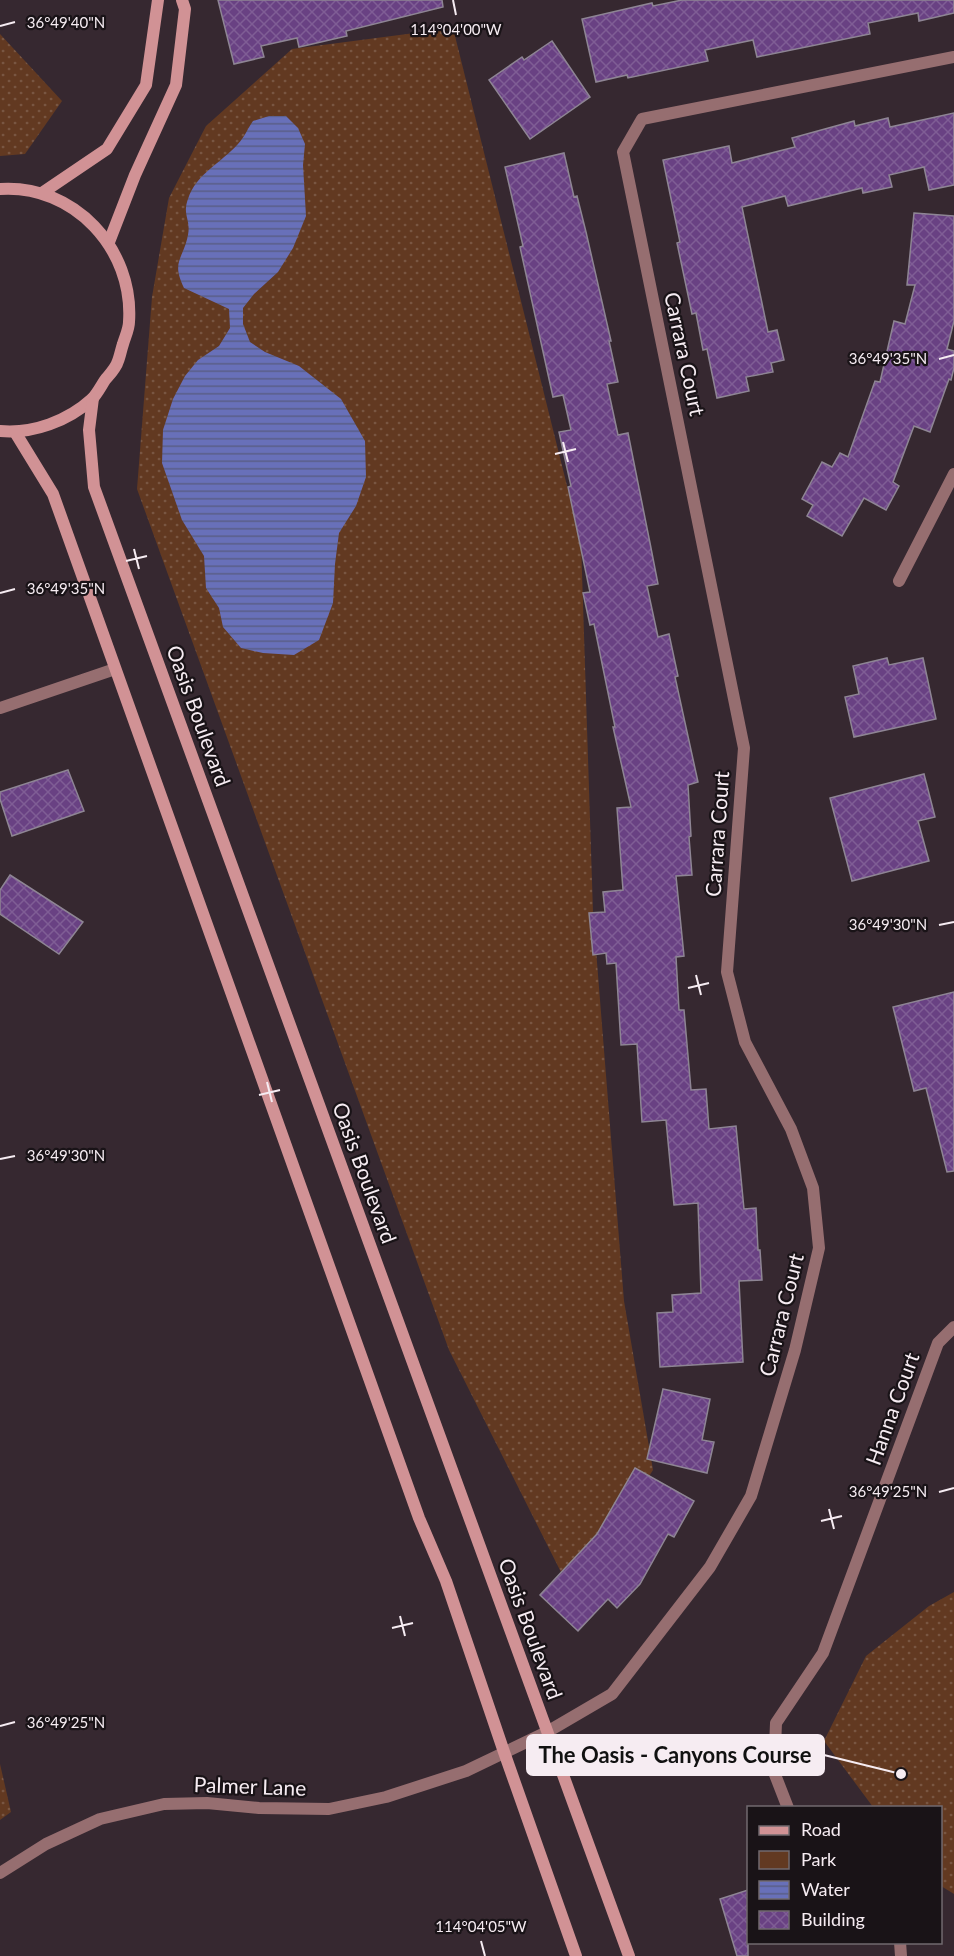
<svg xmlns="http://www.w3.org/2000/svg" width="954" height="1956" font-family="Lato,sans-serif">
	<style>
		.green { fill: url(#green-dots) }
		.water { fill: url(#water-rules) }
		.building { fill: url(#building-cross-hatch); stroke: #8e8594; stroke-width: 1.5 }
		.lines { fill: none; stroke-linecap: round; stroke-linejoin: round }
		.street { stroke: #966e70; stroke-width: 12 }
		.secondary { stroke: #d19295; stroke-width: 12 }
		.ticks { fill: none; stroke: #f6ecf2; stroke-width: 2 }
		.labels { text-anchor: middle; stroke-width: 4.5; stroke-linejoin: round; paint-order: stroke }
		.street-label { font-size: 21px; fill: #f6ecf2; stroke: #191317 }
		.ticks-label { font-size: 15px; text-anchor: middle; fill: #f6ecf2; stroke: #191317; stroke-width: 4.5; stroke-linejoin: round; paint-order: stroke }
		.leader { fill: none; stroke: #f6ecf2; stroke-width: 2 }
		.callout-dot { fill: #f6ecf2; stroke: #191317; stroke-width: 2 }
		.callout { fill: #f6ecf2; stroke: #f6ecf2; stroke-width: 2 }
		.callout-label { font-size: 22px; text-anchor: middle; font-weight: bold; fill: #111 }
	</style>
	<defs>
		<pattern id="green-dots" width="8" height="8" patternUnits="userSpaceOnUse" patternTransform="scale(1.5)"><rect width="8" height="8" fill="#623921"/><path d="M2 2h.1M6 6h.1" fill="none" stroke="#795642" stroke-width="1.8" stroke-linecap="round"/></pattern>
		<pattern id="water-rules" width="6" height="5" patternUnits="userSpaceOnUse" patternTransform="scale(1.5)"><rect width="6" height="5" fill="#6870b9"/><path d="M0 2.5h6" fill="none" stroke="#5a5e87"/></pattern>
		<pattern id="building-cross-hatch" width="8" height="8" patternUnits="userSpaceOnUse" patternTransform="scale(1.5)"><rect width="8" height="8" fill="#694183"/><path d="M0 0l8 8M0 8l8-8" fill="none" stroke="#7f5d95"/></pattern>
	</defs>
	<rect width="100%" height="100%" fill="#362830"/>
	<!-- green -->
	<g class="green">
		<polygon points="453,28 581,542 593,912 624,1301 653,1470 573,1596 449,1350 137,489 152,297 169,198 206,126 292,49"/>
		<polygon points="0,34 62,101 25,154 0,156"/>
		<polygon points="954,1592 954,1894 941,1886 940,1808 873,1807 824,1741 866,1656 929,1606"/>
		<polygon points="0,1764 11,1812 0,1820"/>
	</g>
	<!-- water -->
	<path class="water" d="M269 116H286L298 128 305 144 303 165 306 216 293 248 278 272 254 294 243 308V324L250 342 265 352 299 366 341 399 365 441 366 477 356 506 339 533 335 564 333 603 319 640 294 655 263 653 241 648 223 627 219 608 206 588 204 556 182 520 162 463 163 430 173 399 185 376 198 360 219 346 230 328 229 309 184 288C171 261 183 260 188 235 191 219 182 215 188 199 196 174 221 163 238 144 244 138 248 128 253 121Z"/>
	<!-- building -->
	<g class="building">
		<polygon points="218,0 442,0 443,7 346,31 347,36 299,47 297,38 261,46 264,57 234,64"/>
		<polygon points="682,0 954,0 954,13 919,21 918,13 868,23 870,34 757,57 753,40 705,50 708,61 628,78 627,75 596,82 582,19 652,3 653,6"/>
		<polygon points="552,41 590,97 530,139 489,80 522,57 524,60"/>
		<polygon points="954,113 954,185 929,190 924,167 889,175 892,187 863,193 862,188 788,206 785,196 742,207 768,332 777,330 784,360 771,363 773,372 746,377 749,391 717,398 707,349 703,350 696,313 692,314 677,243 680,242 663,160 729,146 732,163 795,147 792,138 854,121 855,126 888,118 890,127"/>
		<polygon points="564,153 574,197 577,196 586,232 611,341 609,341 618,382 607,384 618,435 628,433 650,543 658,584 647,586 658,637 669,634 678,676 675,677 698,782 688,785 691,836 689,837 692,875 676,876 684,956 676,957 679,1010 684,1010 691,1090 706,1089 709,1129 736,1126 744,1209 756,1208 758,1250 760,1250 762,1280 739,1281 743,1362 660,1367 657,1313 673,1312 672,1295 701,1293 698,1203 674,1205 666,1120 642,1122 637,1044 621,1045 616,963 607,964 606,953 593,955 589,913 605,912 603,892 623,890 617,808 631,807 613,727 615,727 594,624 590,625 583,593 590,592 568,487 571,486 559,432 571,430 563,395 553,397 520,247 523,246 505,167"/>
		<polygon points="914,213 954,216 954,321 947,349 954,351 954,368 951,380 949,379 930,432 914,426 893,482 899,486 886,510 864,498 842,536 807,516 813,505 802,499 822,462 832,467 840,453 848,457 875,381 880,382 894,321 905,324 915,285 907,285"/>
		<polygon points="887,658 889,665 923,658 936,719 854,737 845,697 859,694 853,666"/>
		<polygon points="68,770 84,811 12,836 0,799 0,792"/>
		<polygon points="924,774 935,817 918,821 929,861 852,881 830,798"/>
		<polygon points="10,875 83,922 59,954 0,914 0,890"/>
		<polygon points="954,992 954,1171 947,1172 926,1088 914,1091 893,1007"/>
		<polygon points="663,1389 710,1399 702,1440 714,1442 707,1473 647,1459"/>
		<polygon points="635,1468 694,1501 674,1537 668,1534 640,1584 617,1608 608,1599 578,1631 540,1595 597,1534"/>
		<polygon points="748,1890 748,1956 737,1956 720,1899"/>
	</g>
	<g class="lines">
		<!-- street -->
		<g class="street">
			<polyline points="899,581 954,474"/>
			<polyline points="0,708 115,669"/>
			<polyline points="788,1808 774,1772 776,1723 823,1653 938,1343 954,1327"/>
			<polyline points="0,1873 46,1844 100,1819 164,1804 207,1803 259,1808 329,1809 386,1797 466,1771 547,1732 612,1694 710,1567 751,1496 795,1350 819,1248 813,1188 791,1129 745,1042 727,972 744,748 623,152 642,119 954,57"/>
			<polyline points="900,1942 901,1956"/>
		</g>
		<!-- secondary -->
		<g class="secondary">
			<path d="M0 189C74 184 134 249 129 322 129 329 125 337 123 344 121 350 120 356 118 361 116 368 110 374 105 380 101 386 97 394 92 399 68 421 33 434 0 431"/>
			<polyline points="42,193 107,149 146,85 158,0"/>
			<polyline points="109,242 135,175 176,85 185,9 182,0"/>
			<polyline points="93,398 89,430 94,487 629,1956"/>
			<polyline points="15,432 53,494 419,1518 446,1581 504,1752 576,1956"/>
		</g>
	</g>
	<!-- ticks -->
	<path class="ticks" d="M453 0 456 15M0 26 15 22M939 359 954 355M563 442 568 462M555 454 576 449M134 549 139 569M126 561 147 556M0 593 15 589M939 925 954 922M696 975 701 995M688 988 709 983M267 1082 272 1102M259 1095 280 1090M0 1159 15 1156M939 1492 954 1488M829 1509 834 1529M821 1521 842 1516M400 1616 405 1636M392 1628 413 1623M0 1726 15 1722M481 1941 485 1956"/>
	<g class="labels">
		<!-- street labels -->
		<g class="street-label">
			<text transform="translate(684 354) rotate(78)" y="7">Carrara Court</text>
			<text transform="translate(198 716) rotate(70)" y="7">Oasis Boulevard</text>
			<text transform="translate(718 834) rotate(-86)" y="7">Carrara Court</text>
			<text transform="translate(364 1173) rotate(70)" y="7">Oasis Boulevard</text>
			<text transform="translate(782 1315) rotate(-76)" y="7">Carrara Court</text>
			<text transform="translate(893 1409) rotate(-70)" y="7">Hanna Court</text>
			<text transform="translate(530 1629) rotate(70)" y="7">Oasis Boulevard</text>
			<text transform="translate(250 1787) rotate(2)" y="7">Palmer Lane</text>
		</g>
	</g>
	<g class="ticks-label">
		<text x="66" y="28">36°49'40"N</text>
		<text x="456" y="35">114°04'00"W</text>
		<text x="888" y="364">36°49'35"N</text>
		<text x="66" y="594">36°49'35"N</text>
		<text x="888" y="930">36°49'30"N</text>
		<text x="66" y="1161">36°49'30"N</text>
		<text x="888" y="1497">36°49'25"N</text>
		<text x="66" y="1728">36°49'25"N</text>
		<text x="481" y="1932">114°04'05"W</text>
	</g>
	<!-- callouts -->
	<path class="leader" d="M901 1774L824 1755"/>
	<circle class="callout-dot" cx="901" cy="1774" r="6"/>
	<rect class="callout" x="527" y="1735" width="297" height="40" rx="6"/>
	<g class="callout-label">
		<text x="675" y="1763">The Oasis - Canyons Course</text>
	</g>
	<!-- legend -->
	<rect x="747" y="1806" width="195" height="138" fill="#191317" stroke="#716a6f" stroke-width="1.5"/>
	<rect x="759" y="1826" width="30" height="9" fill="#d19295" stroke="#716a6f" stroke-width="1.5"/>
	<text x="801" y="1836" font-size="18" fill="#f6ecf2">Road</text>
	<rect x="759" y="1851" width="30" height="18" fill="#623921" stroke="#716a6f" stroke-width="1.5"/>
	<text x="801" y="1866" font-size="18" fill="#f6ecf2">Park</text>
	<rect x="759" y="1881" width="30" height="18" fill="url(#water-rules)" stroke="#716a6f" stroke-width="1.5"/>
	<text x="801" y="1896" font-size="18" fill="#f6ecf2">Water</text>
	<rect x="759" y="1911" width="30" height="18" fill="url(#building-cross-hatch)" stroke="#716a6f" stroke-width="1.5"/>
	<text x="801" y="1926" font-size="18" fill="#f6ecf2">Building</text>
</svg>
